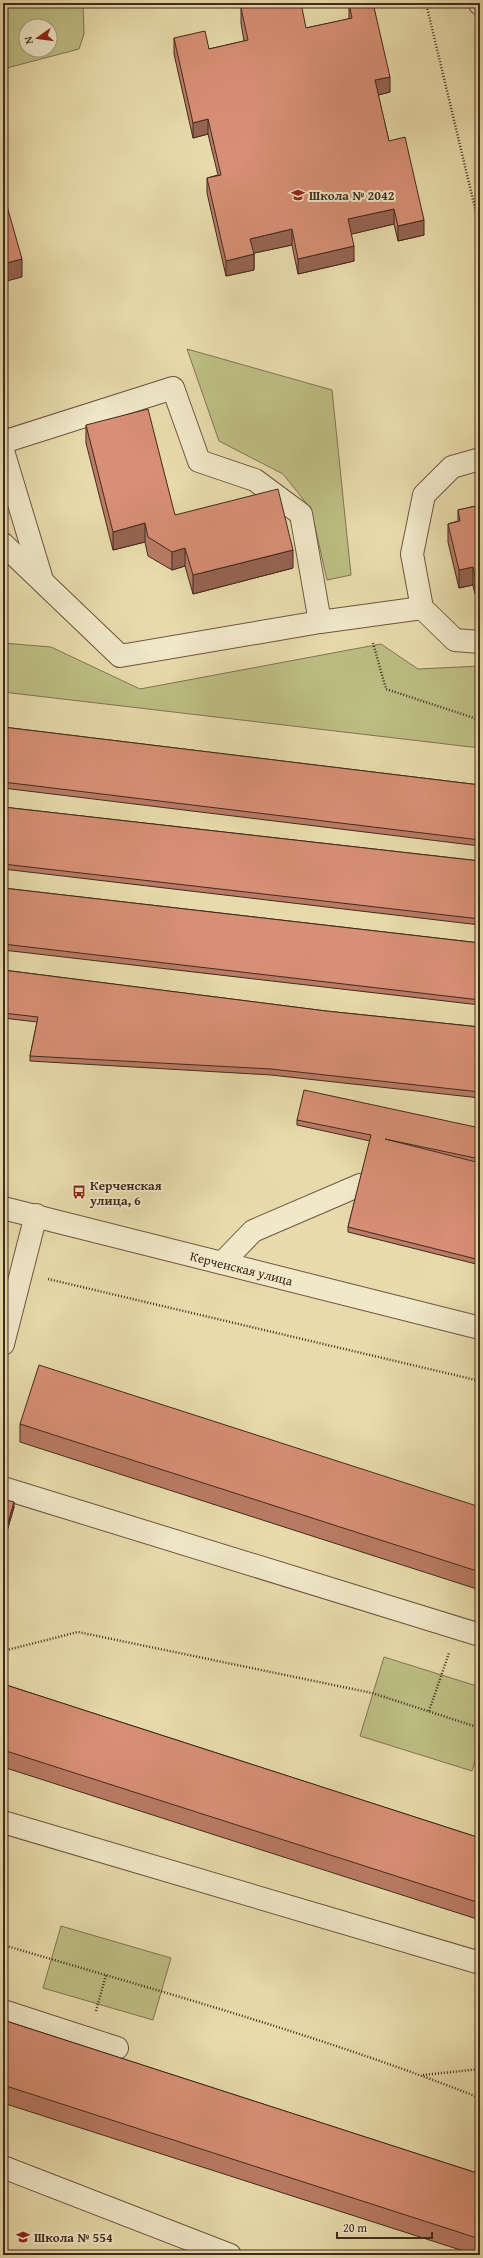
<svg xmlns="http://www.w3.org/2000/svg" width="483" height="2258" font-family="'Gentium Book Plus',serif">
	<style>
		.green { fill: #bdbe84; stroke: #807452; fill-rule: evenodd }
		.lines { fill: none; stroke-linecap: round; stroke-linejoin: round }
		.minor-casing { stroke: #6c5642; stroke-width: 24 }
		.path { stroke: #42291f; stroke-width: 2.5; stroke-dasharray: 1 2; stroke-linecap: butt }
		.minor { stroke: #f0e8c8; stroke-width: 22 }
		.wall { fill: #b97b65; stroke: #42291f }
		.shaded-wall { fill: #966452; stroke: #42291f }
		.building { fill: #d78f75; stroke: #42291f }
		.labels { text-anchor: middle; stroke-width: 4; stroke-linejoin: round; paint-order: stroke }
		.poi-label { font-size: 13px; font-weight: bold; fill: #42291f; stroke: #f0e8c8; text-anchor: start }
		.street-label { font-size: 13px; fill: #42291f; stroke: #f0e8c8 }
	</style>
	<rect width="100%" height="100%" fill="#e8dbab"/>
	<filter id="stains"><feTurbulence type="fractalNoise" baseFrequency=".005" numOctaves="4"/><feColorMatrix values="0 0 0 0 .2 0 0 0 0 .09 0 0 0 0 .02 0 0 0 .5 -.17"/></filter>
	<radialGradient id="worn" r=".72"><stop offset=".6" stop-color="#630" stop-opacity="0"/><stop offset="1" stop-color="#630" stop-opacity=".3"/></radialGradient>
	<!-- green -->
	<g class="green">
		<path d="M3 3H83L84 34 79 49 3 69ZM26 26H50V50H26Z"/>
		<polygon points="187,349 332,390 351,575 327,580 311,509 283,474 219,441"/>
		<polygon points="3,643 51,647 140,689 381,644 418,669 480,666 480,748 3,692"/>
		<polygon points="384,1657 480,1687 480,1743 472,1771 360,1736"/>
		<polygon points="61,1926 171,1958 153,2020 43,1988"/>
	</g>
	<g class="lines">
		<!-- minor casing -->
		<g class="minor-casing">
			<g id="minor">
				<polyline points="480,3 480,4"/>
				<polyline points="3,442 173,388 199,461 255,480 301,514 320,622"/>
				<polyline points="3,451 42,580"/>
				<polyline points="480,459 452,467 424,495 412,554 422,608 455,640 480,642"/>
				<polyline points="3,544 120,656 320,622 422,608"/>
				<path id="s1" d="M3 1208 480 1328"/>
				<polyline points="222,1263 253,1231 360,1185"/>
				<polyline points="3,1344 36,1215"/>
				<polyline points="3,1488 480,1635"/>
				<polyline points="3,1822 480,1963"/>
				<polyline points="3,2011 117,2048"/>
				<polyline points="3,2167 230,2255"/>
			</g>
		</g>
		<!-- path -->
		<g class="path">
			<polyline points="426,3 480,229"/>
			<polyline points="373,643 386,689 480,720"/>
			<polyline points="48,1279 480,1381"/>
			<polyline points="3,1651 78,1632 372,1693 480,1728"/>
			<polyline points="429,1711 449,1653"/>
			<path d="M3 1945C163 1992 325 2037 480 2098"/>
			<polyline points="96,2011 106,1975"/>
			<polyline points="423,2075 480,2069"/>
		</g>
		<!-- minor -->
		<use href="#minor" class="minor"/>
	</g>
	<!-- wall -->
	<g class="wall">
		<polygon points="349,3 373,3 390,92 378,95 389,141 424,235 398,241 394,224 351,234 354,261 298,274 292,245 254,253 254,270 226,276 207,193 207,178 218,175 208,134 193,138 174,54 174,38 209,49 244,41 241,23 241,8 306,28 349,19"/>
		<polygon points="86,425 175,515 293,568 193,594 185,566 172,570 148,556 145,542 113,550 86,443"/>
		<polygon points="480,505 480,593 475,594 473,585 459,588 448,542 448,524 458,521 458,510"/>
		<polygon points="3,727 480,785 480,846 3,788"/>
		<polygon points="3,807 480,861 480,925 3,869"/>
		<polygon points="3,888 480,943 480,1005 3,950"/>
		<polygon points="3,970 326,1011 480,1027 480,1098 271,1075 30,1061 30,1056 37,1022 3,1018"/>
		<polygon points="297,1120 480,1128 480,1265 348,1232 348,1227 370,1141 297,1125"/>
		<polygon points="20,1424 480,1507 480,1590 20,1442"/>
		<polygon points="3,1499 14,1507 5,1538 3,1537"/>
		<polygon points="3,1684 480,1838 480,1920 3,1767"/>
		<polygon points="3,2020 480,2174 480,2255 476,2255 3,2103"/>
	</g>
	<!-- shaded-wall -->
	<g class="shaded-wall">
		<polygon points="390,77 390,92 375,96 375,80"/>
		<polygon points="208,119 208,134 193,138 193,123"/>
		<polygon points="394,209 394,224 348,235 348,219"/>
		<polygon points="424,220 424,235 398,241 398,226"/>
		<polygon points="292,229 292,245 250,254 250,239"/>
		<polygon points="354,246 354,261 298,274 298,259"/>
		<polygon points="254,254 254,270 226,276 226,261"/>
		<polygon points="22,259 22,277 3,282 3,264"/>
		<polygon points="145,523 145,542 113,550 113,532"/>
		<polygon points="185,548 185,566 172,570 172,552"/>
		<polygon points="293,550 293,568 193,594 193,575"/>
		<polygon points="473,567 473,585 459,588 459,570"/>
		<polygon points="480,575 480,593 475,594 475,576"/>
		<polygon points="14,1502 14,1507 5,1538 5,1533"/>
	</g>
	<!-- building -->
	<g class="building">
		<polygon points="261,3 301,3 306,28 352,18 349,3 373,3 390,77 375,80 389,141 405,137 424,220 398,226 394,209 348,219 354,246 298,259 292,229 250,239 254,254 226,261 207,178 221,175 208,119 193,123 174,38 205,31 209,49 248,40 241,8"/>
		<polygon points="3,199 5,199 22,259 3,264"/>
		<polygon points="148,409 175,515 278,489 293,550 193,575 185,548 172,552 148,537 145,523 113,532 86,425"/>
		<polygon points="480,505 480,575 475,576 473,567 459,570 448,524 460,521 458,510"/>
		<polygon points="3,727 480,785 480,840 3,782"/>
		<polygon points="3,807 480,861 480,919 3,864"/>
		<polygon points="3,888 480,943 480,1000 3,944"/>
		<polygon points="3,970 326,1011 480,1027 480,1092 271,1069 30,1056 38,1017 3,1013"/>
		<polygon points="304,1090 480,1128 480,1159 385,1139 480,1163 480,1260 348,1227 371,1135 297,1120"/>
		<polygon points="39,1365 480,1507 480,1572 20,1424"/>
		<polygon points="3,1499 14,1502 5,1533 3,1532"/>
		<polygon points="3,1684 480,1838 480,1903 3,1750"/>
		<polygon points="3,2020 480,2174 480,2239 3,2085"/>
	</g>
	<!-- icons -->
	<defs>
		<g id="school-bare" transform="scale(1.08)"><path d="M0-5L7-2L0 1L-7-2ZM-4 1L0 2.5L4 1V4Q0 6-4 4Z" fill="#8f2418" stroke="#f0e8c8" stroke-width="2.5" paint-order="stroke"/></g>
		<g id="bus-bare" transform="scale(1.08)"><path d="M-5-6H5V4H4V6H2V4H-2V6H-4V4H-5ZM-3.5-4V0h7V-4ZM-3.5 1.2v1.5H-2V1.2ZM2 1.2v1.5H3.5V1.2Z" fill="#8f2418" stroke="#f0e8c8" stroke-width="2.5" paint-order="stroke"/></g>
	</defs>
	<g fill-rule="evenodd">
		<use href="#school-bare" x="298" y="195"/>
		<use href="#bus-bare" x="79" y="1192"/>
		<use href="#school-bare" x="23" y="2237"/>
	</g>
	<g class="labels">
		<!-- poi labels -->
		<g class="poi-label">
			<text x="309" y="200">Школа № 2042</text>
			<text x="90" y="1190">Керченская<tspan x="90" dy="15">улица, 6</tspan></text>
			<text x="34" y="2242">Школа № 554</text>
		</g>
		<!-- street labels -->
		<g class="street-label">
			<text dy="5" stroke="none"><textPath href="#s1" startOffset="246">Керченская улица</textPath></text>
		</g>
	</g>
	<!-- margin -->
	<rect width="483" height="2258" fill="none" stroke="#e8dbab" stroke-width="16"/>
	<rect x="4" y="4" width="475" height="2250" fill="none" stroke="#42291f" stroke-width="2"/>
	<rect x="8" y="8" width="467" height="2242" fill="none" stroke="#42291f"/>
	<!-- north arrow -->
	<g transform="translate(38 38) rotate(256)"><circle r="19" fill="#f0e8c8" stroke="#aa9c84"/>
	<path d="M0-3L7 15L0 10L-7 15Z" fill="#8f2418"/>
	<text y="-6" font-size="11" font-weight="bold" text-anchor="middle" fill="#42291f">N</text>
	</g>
	<!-- scale -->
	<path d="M337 2232v6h95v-6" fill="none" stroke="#42291f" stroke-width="2"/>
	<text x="343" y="2232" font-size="12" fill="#42291f" stroke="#f0e8c8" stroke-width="3" paint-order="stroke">20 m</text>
	<rect width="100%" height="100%" filter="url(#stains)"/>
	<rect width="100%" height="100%" fill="url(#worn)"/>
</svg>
